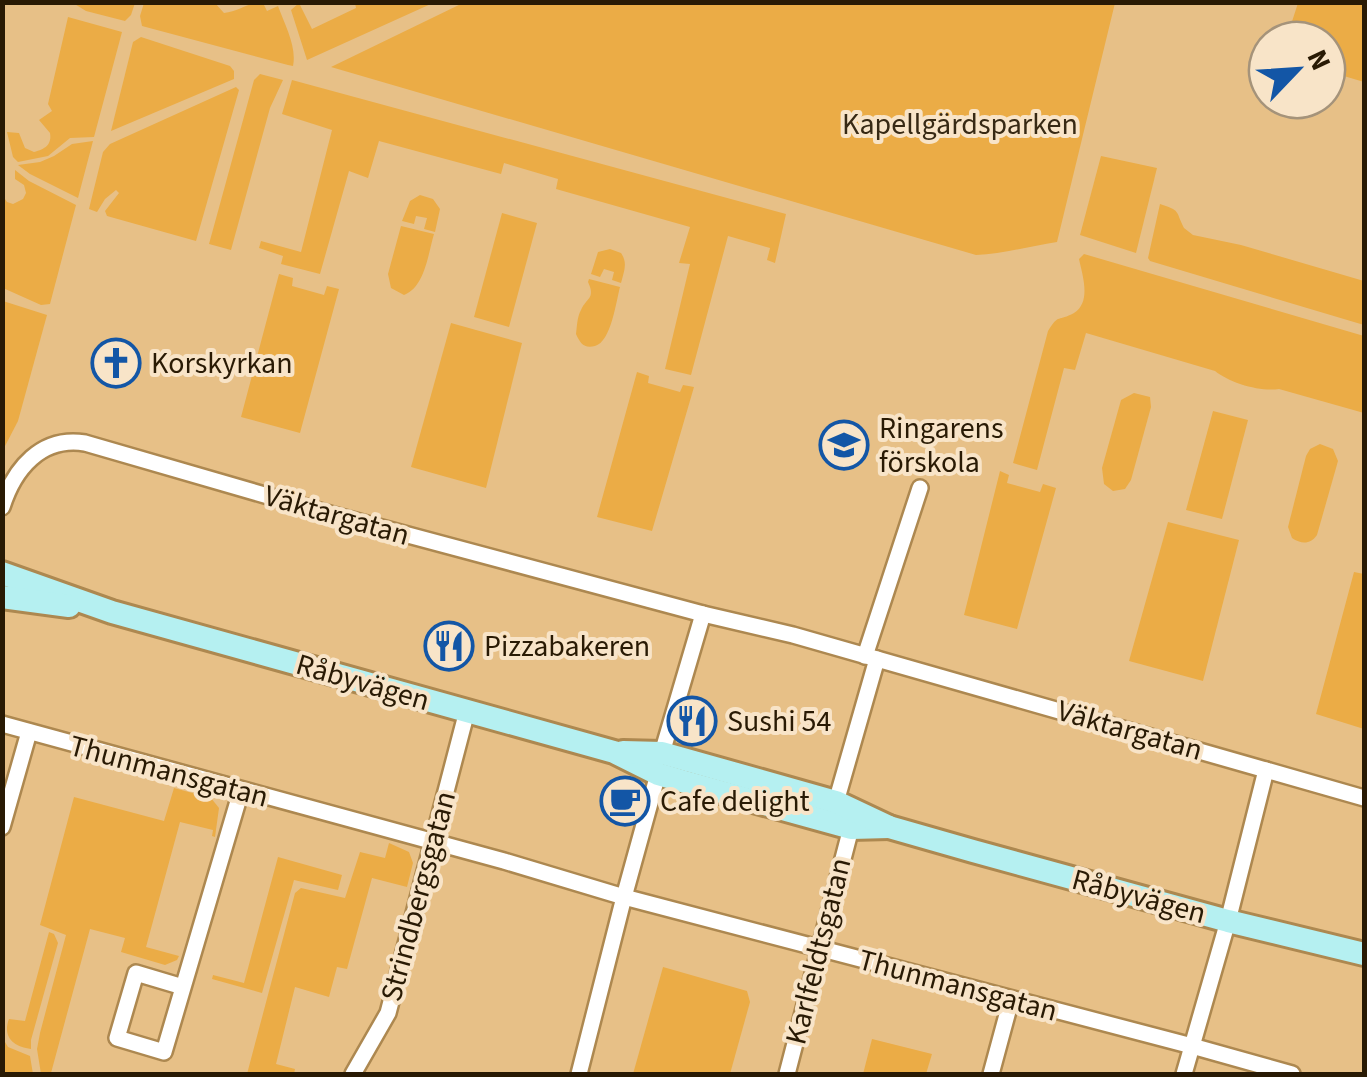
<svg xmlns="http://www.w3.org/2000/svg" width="1367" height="1077" font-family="'Source Sans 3',sans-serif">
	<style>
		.green { fill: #ebac46 }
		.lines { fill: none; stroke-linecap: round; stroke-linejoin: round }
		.minor-casing { stroke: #ad8850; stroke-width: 20 }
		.secondary-casing { stroke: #ad8850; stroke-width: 28 }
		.minor { stroke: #fff; stroke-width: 15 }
		.secondary { stroke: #b5f0f1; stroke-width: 22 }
		.labels { text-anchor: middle; stroke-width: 8; stroke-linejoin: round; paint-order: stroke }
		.park-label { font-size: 30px; fill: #372914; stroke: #f8e4c8 }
		.poi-label { font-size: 30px; fill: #291a04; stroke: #f8e4c8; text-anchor: start }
		.street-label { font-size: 30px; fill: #291a04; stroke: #f8e4c8 }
	</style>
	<rect width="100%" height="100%" fill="#e7c087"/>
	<!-- green -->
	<g class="green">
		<path d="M465 2H1115V3L1057 242C1030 246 1003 254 976 255L331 67Z"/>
		<polygon points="73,3 135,3 131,15 125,21 86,11"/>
		<path d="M144 3H215L224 13C238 12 248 2 263 3L267 11 278 6C285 25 297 47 293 66L288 65 142 26 140 16Z"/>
		<polygon points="299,3 312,29 356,8 355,3 433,3 307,60 291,10"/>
		<polygon points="1298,3 1364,3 1364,82 1327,71 1327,40 1286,40"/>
		<path d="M68 17 122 32 94 137 70 138 48 156 18 162 13 157 7 132 19 133 25 148 34 152C45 149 52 145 50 133L39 120 52 111 48 104Z"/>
		<polygon points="141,37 230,66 234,71 234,79 111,131 133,42"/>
		<polygon points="260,74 283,80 270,108 231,250 209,244 254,80"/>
		<polygon points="292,80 786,214 775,263 767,260 770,248 728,236 691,375 665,369 690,264 679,263 690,227 556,189 558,179 504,163 501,174 379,141 368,178 349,171 320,274 281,264 283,256 259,248 261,241 301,252 332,130 282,114"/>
		<polygon points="236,87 239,90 196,241 107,216 105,211 119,193 116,190 105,199 97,212 89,209 103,152 110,144"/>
		<polygon points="93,141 78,198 30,174 18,165 40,162 54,156 72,144"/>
		<polygon points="1101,156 1157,168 1136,253 1080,235"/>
		<polygon points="15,170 29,181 76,205 50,304 41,305 3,288 3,196 7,202 13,204 23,199 26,193 24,185 15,179"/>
		<polygon points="420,195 433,199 440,209 435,232 424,229 427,218 416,216 414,224 402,221 410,201"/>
		<path d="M1160 204C1181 211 1175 210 1184 228L1193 235 1241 245 1364 281V325L1150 261 1148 258Z"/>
		<polygon points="502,213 537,223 509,327 474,317"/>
		<path d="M401 226 434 234C428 254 425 287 404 295L391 288 388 274Z"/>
		<path d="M610 249 621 253C628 263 624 271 621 283L612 280 614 272 604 269 600 277 591 274 598 252Z"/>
		<path d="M1084 254 1364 336V413L1279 389C1260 392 1230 383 1215 371L1086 333 1075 370 1064 368 1037 470 1013 463 1048 331C1059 313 1058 322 1074 313 1092 302 1082 274 1079 259Z"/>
		<polygon points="279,274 293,278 292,286 324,295 327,286 339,289 300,433 241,417"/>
		<path d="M589 279 620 287C616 302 611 342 595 346 584 349 580 343 576 334 577 327 577 317 581 310 586 298 596 299 588 282Z"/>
		<polygon points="3,301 47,315 18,421 3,450"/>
		<polygon points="451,323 522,343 486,488 411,467"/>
		<polygon points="637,372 649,376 648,383 680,392 683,385 694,387 652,531 597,517"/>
		<polygon points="1134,393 1150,397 1151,407 1131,480 1125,489 1113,491 1104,484 1102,468 1121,400"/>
		<polygon points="1213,411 1248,420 1222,519 1186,510"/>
		<path d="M1320 444 1333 449 1338 461 1317 535C1310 545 1301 544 1292 538L1288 527 1306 456 1310 449Z"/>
		<polygon points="1000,471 1009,475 1007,483 1040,492 1043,484 1056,488 1017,629 964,615"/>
		<polygon points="1168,522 1239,540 1203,681 1129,661"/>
		<polygon points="1354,572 1364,574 1363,581 1364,582 1364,729 1316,714"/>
		<polygon points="174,788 211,798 219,808 215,837 212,836 213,830 180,822 146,947 179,956 177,960 165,965 121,952 125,938 90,929 51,1073 56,1074 41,1074 37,1049 40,1033 66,935 40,925 74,797 164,821"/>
		<polygon points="389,843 409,852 413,863 407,887 372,878 347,969 337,967 329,997 295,987 276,1064 295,1069 294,1074 247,1074 295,893 301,888 345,898 360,852 385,858"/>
		<polygon points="278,857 342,875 338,890 294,880 262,993 212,979 213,975 244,983"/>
		<path d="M49 932 54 934 58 943 31 1040V1049C14 1047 2 1037 9 1019L25 1021Z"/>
		<polygon points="663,967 747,991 750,1002 730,1074 633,1074"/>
		<polygon points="2,1037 8,1047 30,1056 33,1074 3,1074"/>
		<polygon points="872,1039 932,1054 926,1074 863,1074"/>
	</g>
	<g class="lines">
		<!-- minor casing -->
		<g class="minor-casing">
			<g id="minor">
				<path d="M2 507C14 469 41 436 85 443L337 516 703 614 793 635 1364 798"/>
				<polyline points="865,656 920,488"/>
				<polyline points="2,724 504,861 624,897 579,1074"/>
				<polyline points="662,753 703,614"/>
				<polyline points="658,774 624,897 1192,1046 1292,1074"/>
				<polyline points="836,802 877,659"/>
				<polyline points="2,827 29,732"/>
				<polyline points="183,987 136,973 117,1038 164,1052 241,791"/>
				<polyline points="353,1074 388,1013 467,711"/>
				<polyline points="787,1074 851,828"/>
				<polyline points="991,1074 1011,1000"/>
				<polyline points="1184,1074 1228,921 1266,770"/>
			</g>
		</g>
		<!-- secondary casing -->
		<g class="secondary-casing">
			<g id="secondary">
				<polyline points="2,573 112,612 614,752 658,774 685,782 851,828 889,827"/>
				<polyline points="2,597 69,606"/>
				<polyline points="623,752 662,753 836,802 889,827 973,851 1228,921 1364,954"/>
			</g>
		</g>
		<!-- minor -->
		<use href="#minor" class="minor"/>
		<!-- secondary -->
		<use href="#secondary" class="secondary"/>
	</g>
	<!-- icons -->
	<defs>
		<g id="church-ring" transform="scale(2.5)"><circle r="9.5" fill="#f8e4c8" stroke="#1356a6" stroke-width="1.5"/><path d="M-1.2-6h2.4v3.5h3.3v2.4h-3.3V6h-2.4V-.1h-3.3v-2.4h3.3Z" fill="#1356a6"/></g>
		<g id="school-ring" transform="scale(2.5)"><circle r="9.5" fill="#f8e4c8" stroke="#1356a6" stroke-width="1.5"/><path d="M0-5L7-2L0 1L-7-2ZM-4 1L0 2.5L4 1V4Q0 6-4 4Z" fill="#1356a6"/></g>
		<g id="restaurant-ring" transform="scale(2.5)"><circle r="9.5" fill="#f8e4c8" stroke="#1356a6" stroke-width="1.5"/><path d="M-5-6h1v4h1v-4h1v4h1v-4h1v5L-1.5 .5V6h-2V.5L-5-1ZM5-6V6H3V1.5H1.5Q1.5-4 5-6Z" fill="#1356a6"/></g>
		<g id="cafe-ring" transform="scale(2.5)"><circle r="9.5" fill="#f8e4c8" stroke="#1356a6" stroke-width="1.5"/><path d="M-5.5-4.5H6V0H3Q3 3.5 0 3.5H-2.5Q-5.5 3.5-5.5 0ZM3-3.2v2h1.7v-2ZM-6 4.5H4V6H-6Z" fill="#1356a6"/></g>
	</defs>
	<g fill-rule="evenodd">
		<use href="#church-ring" x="116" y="363"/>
		<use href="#school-ring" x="844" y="445"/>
		<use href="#restaurant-ring" x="449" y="646"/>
		<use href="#restaurant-ring" x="692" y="721"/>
		<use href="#cafe-ring" x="625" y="801"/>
	</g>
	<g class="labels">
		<!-- park labels -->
		<g class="park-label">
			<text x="960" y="134">Kapellgärdsparken</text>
		</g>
		<!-- poi labels -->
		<g class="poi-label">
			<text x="151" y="373">Korskyrkan</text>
			<text x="879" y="438">Ringarens<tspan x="879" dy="34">förskola</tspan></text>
			<text x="484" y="656">Pizzabakeren</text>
			<text x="727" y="731">Sushi 54</text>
			<text x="660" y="811">Cafe delight</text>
		</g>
		<!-- street labels -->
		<g class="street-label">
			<text transform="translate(337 515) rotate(16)" y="10">Väktargatan</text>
			<text transform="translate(363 682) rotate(16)" y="10">Råbyvägen</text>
			<text transform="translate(1130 730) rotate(16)" y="10">Väktargatan</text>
			<text transform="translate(169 771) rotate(15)" y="10">Thunmansgatan</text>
			<text transform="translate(418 896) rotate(-75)" y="10">Strindbergsgatan</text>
			<text transform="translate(1139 896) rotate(15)" y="10">Råbyvägen</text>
			<text transform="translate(818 951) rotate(-76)" y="10">Karlfeldtsgatan</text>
			<text transform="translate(958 985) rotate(15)" y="10">Thunmansgatan</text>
		</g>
	</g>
	<!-- border -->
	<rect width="1367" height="1077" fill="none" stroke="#291a04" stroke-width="10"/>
	<!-- north arrow -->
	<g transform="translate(1297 70) rotate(65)"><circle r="48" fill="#f8e4c8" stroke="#a5937a" stroke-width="2.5"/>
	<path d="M0-8L18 38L0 25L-18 38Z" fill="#1356a6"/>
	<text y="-15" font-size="28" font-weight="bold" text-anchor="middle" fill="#291a04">N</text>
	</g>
</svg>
